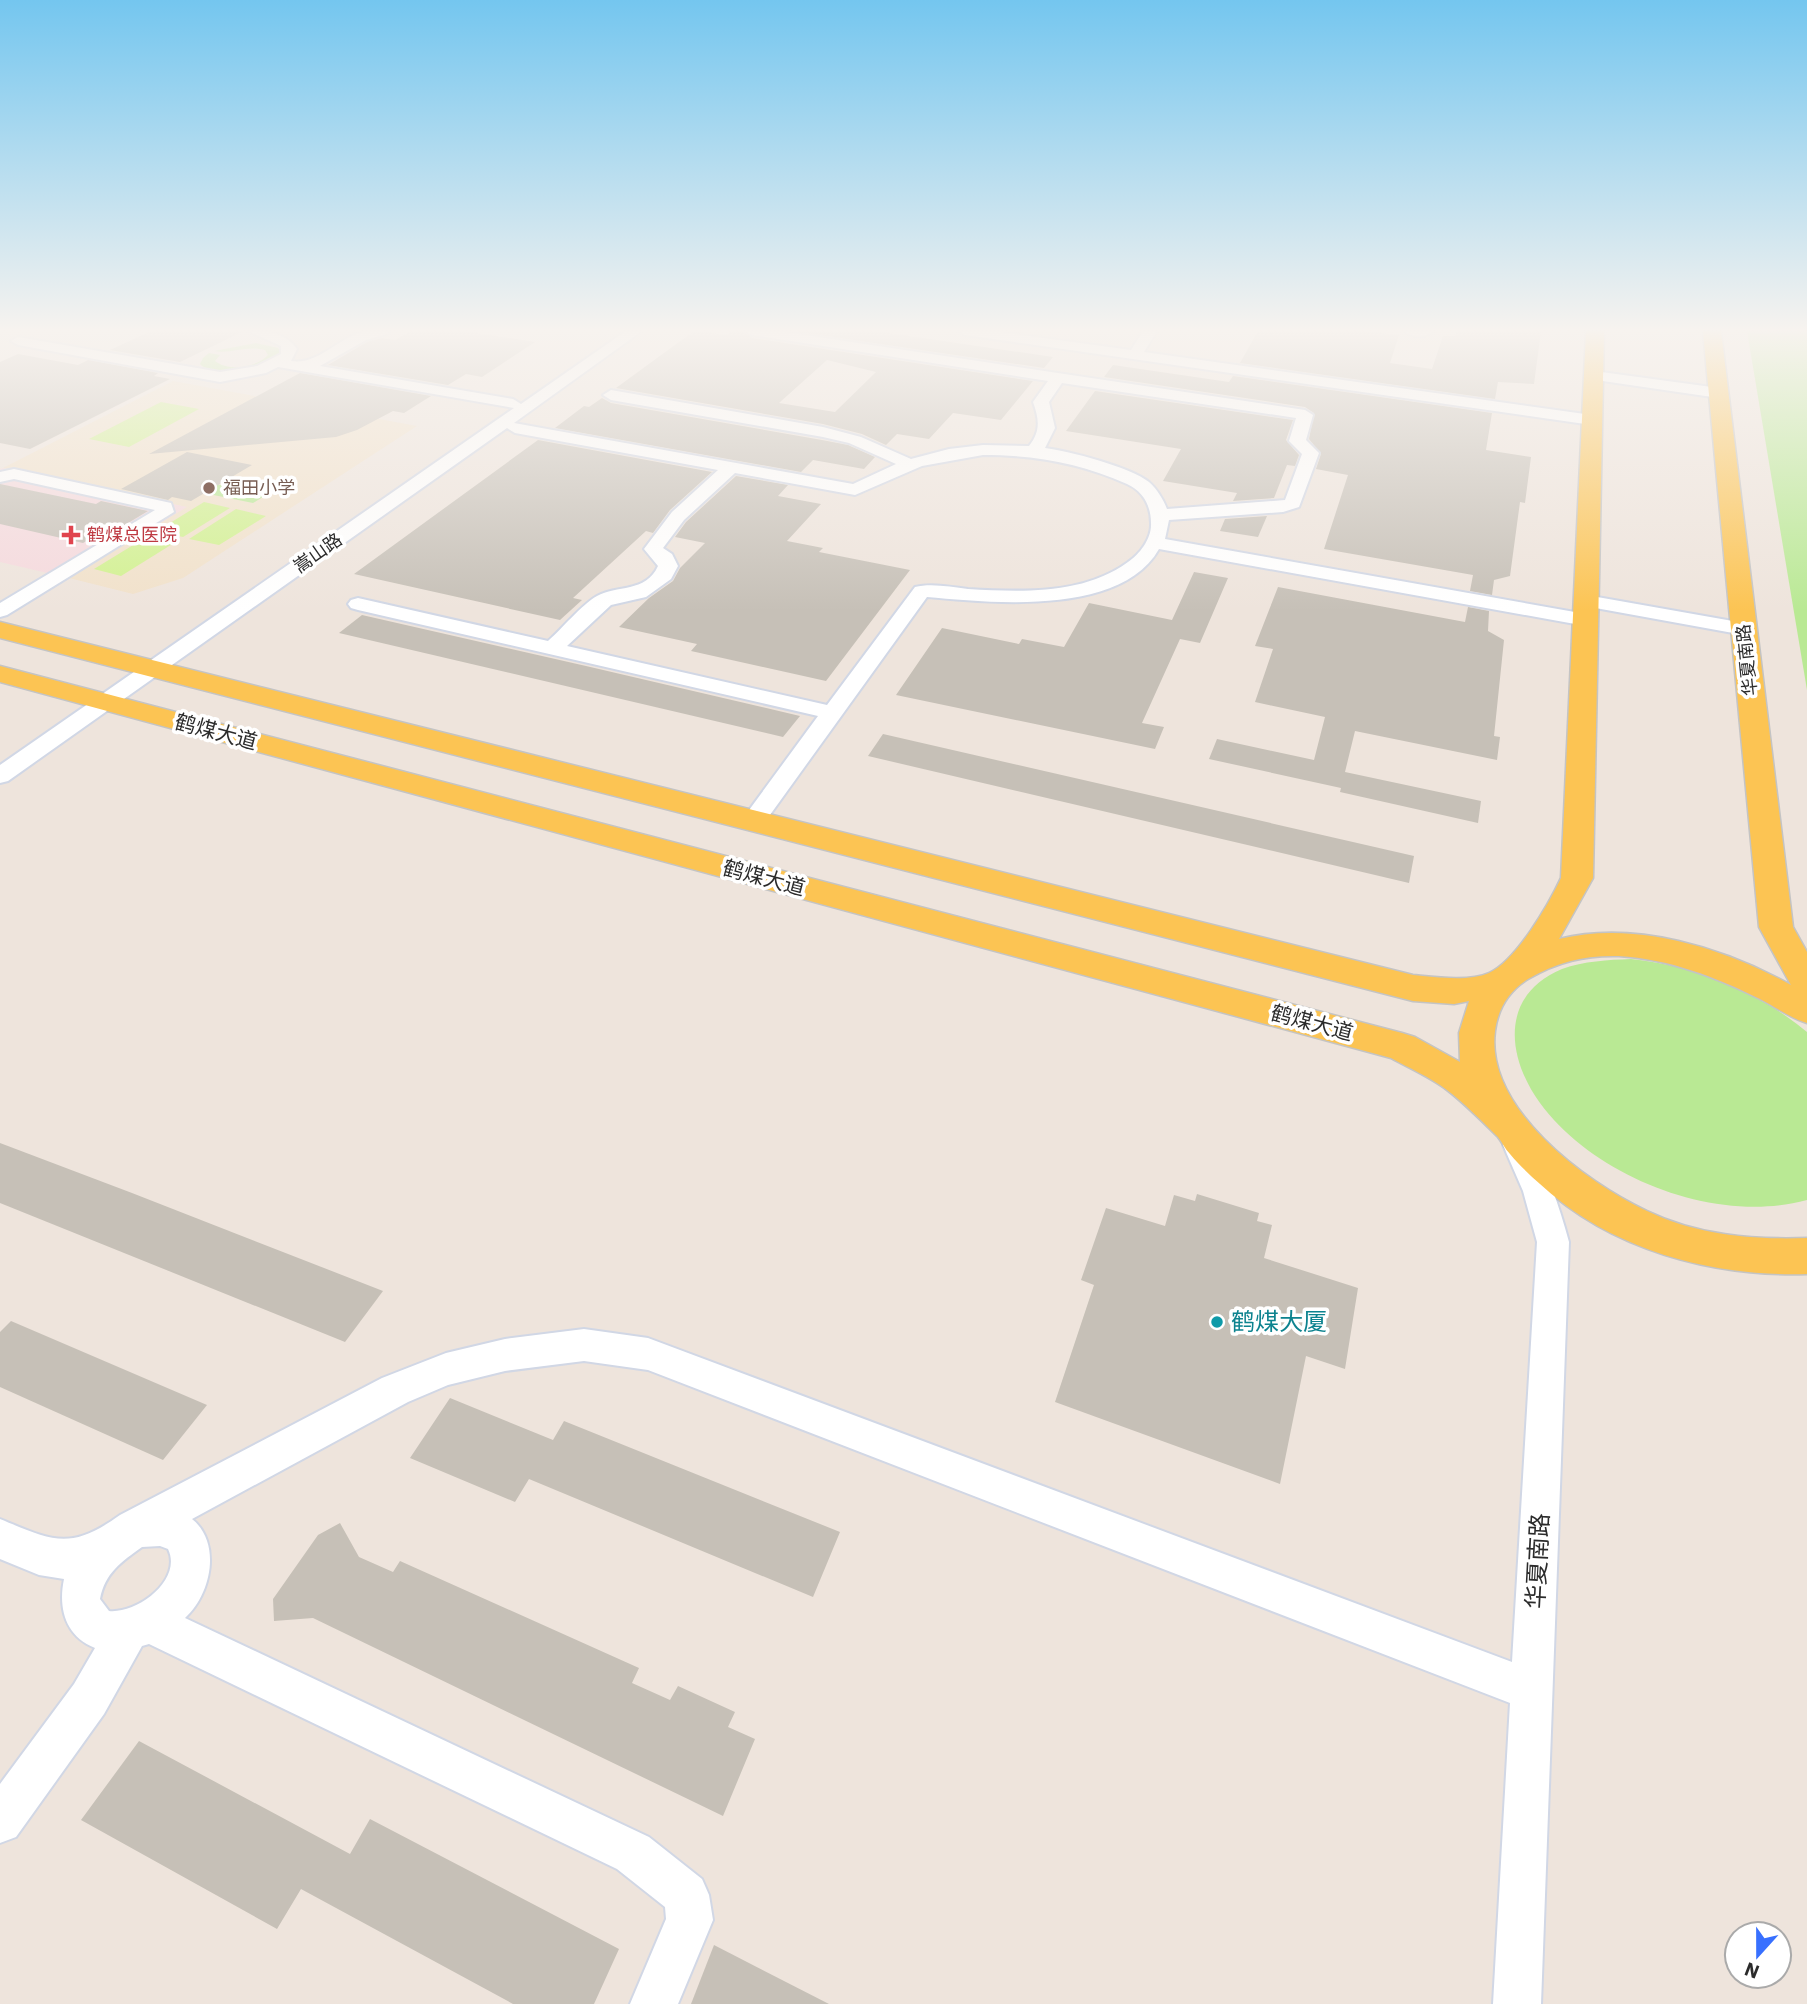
<svg xmlns="http://www.w3.org/2000/svg" width="1807" height="2004" font-family="'IBM Plex Sans','Noto Sans SC',sans-serif">
	<style>
		.education { fill: #f1e1ca }
		.medical { fill: #f5d9dd }
		.green { fill: #b9e994 }
		.pitch { fill: #d1f18f }
		.building { fill: #c6c0b7; fill-rule: evenodd }
		.lines { fill: none; stroke-linecap: round; stroke-linejoin: round }
		.minor-casing { stroke: #d1d7e5; stroke-width: 4 }
		.major-casing { stroke: #c4c4c4; stroke-width: 3 }
		.minor { fill: #fff; fill-rule: evenodd }
		.major { fill: #fcc453; fill-rule: evenodd }
		.education-dot { fill: #8d6e63; stroke: #fff; stroke-width: 2.5 }
		.health-dot { fill: #e0444e; stroke: #fff; stroke-width: 2.5 }
		.culture-dot { fill: #0f9aa8; stroke: #fff; stroke-width: 2.5 }
		.labels { text-anchor: middle; stroke-width: 7; stroke-linejoin: round; paint-order: stroke }
		.far-education-label { font-size: 18px; fill: #785e54; stroke: #fff; text-anchor: start }
		.far-health-label { font-size: 18px; fill: #be3a42; stroke: #fff; text-anchor: start }
		.far-street-label { font-size: 18px; fill: #2b2b2b; stroke: #fff }
		.street-label { font-size: 21px; fill: #2b2b2b; stroke: #fff }
		.near-culture-label { font-size: 24px; fill: #0d838f; stroke: #fff; text-anchor: start }
		.near-street-label { font-size: 24px; fill: #2b2b2b; stroke: #fff }
	</style>
	<rect width="100%" height="100%" fill="#eee4dc"/>
	<!-- education -->
	<polygon class="education" points="173,381 417,426 183,578 133,594 69,578 186,507 3,468"/>
	<!-- medical -->
	<polygon class="medical" points="3,468 187,507 69,578 0,562 0,469"/>
	<!-- green -->
	<g class="green">
		<polygon points="1747,331 1807,331 1807,690"/>
		<path d="M256 343 278 348 282 354C278 357 274 363 269 365 255 372 210 376 200 364L203 358 209 353 220 355 215 361C229 372 256 368 268 355L265 350C247 345 231 354 214 351Z"/>
		<polygon points="193,479 266,495 253,503 179,488"/>
		<path d="M1631 959C1696 966 1756 990 1807 1032V1200C1717 1225 1595 1178 1540 1103 1506 1056 1500 995 1562 969 1584 961 1608 960 1631 959Z"/>
	</g>
	<!-- pitch -->
	<g class="pitch">
		<polygon points="161,402 199,409 129,447 89,439"/>
		<polygon points="204,502 230,508 183,537 157,531"/>
		<polygon points="236,509 266,516 219,545 189,539"/>
		<polygon points="148,536 174,543 121,576 94,569"/>
	</g>
	<!-- building -->
	<g class="building">
		<polygon points="151,331 244,331 180,362 110,350"/>
		<polygon points="411,331 464,331 535,342 482,377 466,374 448,385 328,365 367,342 382,338 395,340"/>
		<path d="M694 331 729 335V331H743L752 338 1033 381 1001 420 953 413 929 439 897 434 886 445 862 434 823 424 616 388ZM827 360 876 372 835 412 779 403Z"/>
		<polygon points="793,331 875,331 1053,357 1044,368"/>
		<polygon points="1258,331 1366,331 1399,335 1390,363 1432,369 1443,336 1456,336 1456,331 1541,331 1534,384 1498,382 1495,399 1240,363"/>
		<polygon points="18,354 78,365 88,360 158,373 154,376 170,379 30,449 0,443 0,362"/>
		<polygon points="1113,365 1229,382 1233,376 1492,413 1486,450 1531,457 1525,503 1520,502 1510,576 1494,580 1492,595 1470,591 1473,575 1324,549 1348,475 1316,469 1321,454 1309,439 1314,413 1305,407 1104,377"/>
		<polygon points="300,373 431,396 404,413 393,411 357,430 336,437 149,454"/>
		<polygon points="1095,391 1293,420 1286,440 1299,455 1295,466 1287,465 1274,498 1233,501 1237,493 1163,481 1181,449 1066,431"/>
		<polygon points="602,398 611,403 822,440 848,445 875,457 864,469 813,460 801,472 555,428 584,406 589,407"/>
		<polygon points="538,440 712,472 670,510 653,533 646,531 573,598 582,600 560,620 354,574"/>
		<polygon points="187,452 252,465 191,501 172,497 168,500 121,489"/>
		<polygon points="736,476 788,485 778,496 821,504 787,541 823,548 819,552 910,570 826,681 691,651 697,644 619,627 649,598 673,581 680,568 705,543 675,537 686,522"/>
		<polygon points="0,484 96,504 101,501 148,511 105,537 97,535 83,543 0,524"/>
		<polygon points="1267,516 1258,537 1220,531 1225,519"/>
		<polygon points="1194,572 1228,578 1200,643 1180,639 1142,723 1164,727 1155,749 896,695 942,628 1019,644 1022,639 1064,647 1089,603 1172,620"/>
		<polygon points="1278,587 1465,622 1468,607 1489,611 1488,631 1504,640 1494,736 1500,737 1497,760 1355,731 1345,772 1481,801 1478,823 1340,792 1341,788 1209,759 1217,739 1314,760 1325,717 1255,702 1273,649 1255,646"/>
		<polygon points="362,615 586,666 800,716 783,737 339,633"/>
		<polygon points="883,734 1414,856 1409,883 868,756"/>
		<polygon points="0,1143 132,1193 383,1291 345,1342 0,1203"/>
		<polygon points="1197,1194 1259,1213 1257,1221 1272,1225 1264,1258 1358,1288 1345,1369 1306,1356 1280,1484 1055,1402 1094,1285 1081,1280 1106,1208 1165,1226 1174,1195 1195,1201"/>
		<polygon points="11,1321 207,1405 163,1460 0,1387 0,1332"/>
		<polygon points="450,1398 553,1440 564,1421 840,1532 813,1597 529,1479 515,1502 410,1458"/>
		<polygon points="340,1523 359,1557 393,1572 400,1561 639,1668 632,1683 670,1700 678,1686 735,1712 728,1727 755,1739 723,1816 313,1618 274,1621 273,1599 318,1535"/>
		<polygon points="139,1741 350,1854 370,1819 619,1949 594,2004 513,2004 301,1889 277,1929 81,1820"/>
		<polygon points="714,1945 829,2004 691,2004"/>
	</g>
	<g class="lines">
		<!-- minor casing -->
		<g class="minor-casing">
			<g id="minor">
				<path d="M248 331C266 330 286 333 297 349L291 361C315 365 334 343 356 334 366 330 378 331 389 331L387 334 366 340 320 366 513 399 521 404 626 331H642L514 423 853 484 896 464 849 443 823 437 611 400 603 395 611 390 823 427 861 437 911 459 949 449 983 445 1029 446C1041 431 1039 419 1033 402L1048 381 752 335 745 331H778L1305 410 1313 415 1306 440 1319 453 1299 507 1283 512 1169 520 1165 539 1586 614 1593 616 1596 620 1593 624 1586 626 1159 549C1121 616 993 603 927 597L762 826 753 829 744 826 741 821 818 716 358 610 351 608 348 604 351 600 358 598 548 641C562 629 581 605 597 596 616 585 646 593 658 566L644 549 672 512 718 470 515 433 507 428 8 781 0 783V765L514 408 278 367 266 373 220 382 18 345 11 341 18 337 220 372 257 366 281 354V346ZM1062 383 1296 418 1289 441 1302 454 1285 500 1167 509C1163 499 1157 489 1149 482 1130 467 1069 451 1045 448L1055 428 1049 402ZM983 455C1034 455 1080 463 1127 484 1143 491 1151 506 1151 523 1152 538 1140 554 1128 562 1083 595 1021 592 968 589 951 587 931 583 915 587L827 705 567 646 611 605 646 597 671 579 678 566 672 554 663 548 684 520 735 473 855 495 922 466Z"/>
				<polygon points="958,331 993,331 1131,350 1143,331 1157,331 1144,352 1592,415 1600,420 1592,425 965,335"/>
				<path d="M1405 331H1433C1427 338 1411 338 1405 331Z"/>
				<polygon points="1594,371 1719,388 1727,393 1719,398 1589,379 1586,376 1589,373"/>
				<polygon points="14,469 171,503 174,512 7,615 0,617 0,603 155,510 14,479 0,482 0,472"/>
				<polygon points="1586,595 1744,623 1751,625 1754,629 1751,633 1744,635 1579,605 1576,601 1579,597"/>
				<path d="M1518 1133 1529 1136C1547 1171 1559 1205 1569 1242L1541 2004H1493L1510 1703 648 1370 584 1361 505 1371 448 1385 408 1402 192 1519C222 1543 211 1595 185 1618L649 1837 702 1879 709 1895 713 1920 678 2004H630L666 1919 665 1907 617 1869 149 1644 142 1646 104 1714 16 1837 0 1843V1784L74 1684 95 1648C65 1636 58 1608 64 1579L39 1575 0 1559V1519C53 1541 70 1551 120 1515L382 1378 446 1353 505 1339 584 1329 648 1338 1512 1662 1537 1242 1523 1191 1503 1145 1507 1136ZM142 1547 160 1546 168 1549C183 1580 137 1614 109 1611L100 1599C105 1573 121 1562 142 1547Z"/>
			</g>
		</g>
		<!-- major casing -->
		<g class="major-casing">
			<path id="major" d="M1586 331H1604L1593 878 1559 939C1635 920 1724 948 1791 985L1759 927 1703 331H1721L1793 927 1807 952V1023C1790 1018 1776 1007 1760 999 1716 977 1669 959 1619 956 1585 955 1557 962 1528 979 1509 991 1498 1008 1495 1031 1485 1108 1585 1182 1647 1211 1697 1235 1752 1240 1807 1238V1274C1712 1277 1611 1250 1540 1184 1530 1175 1519 1165 1510 1154 1505 1149 1502 1142 1498 1137 1482 1121 1464 1103 1447 1090 1430 1077 1409 1068 1391 1058L0 682V666L1402 1033 1415 1037 1460 1062 1459 1033 1469 1001 1454 1004 1413 1001 0 638V622L1413 975C1434 977 1469 982 1489 973 1516 961 1549 904 1561 878Z"/>
		</g>
		<!-- minor -->
		<use href="#minor" class="minor"/>
		<!-- major -->
		<use href="#major" class="major"/>
	</g>
	<!-- sky -->
	<linearGradient id="sky" x2="0" y2="1"><stop stop-color="#74c6ef"/><stop offset="0.54" stop-color="#f7f3ef"/><stop offset="1" stop-color="#f7f3ef" stop-opacity="0"/></linearGradient>
	<rect width="1807" height="611" fill="url(#sky)"/>
	<!-- markers -->
	<circle class="education-dot" cx="209" cy="488" r="7"/>
	<path class="health-dot" d="M67.5 524.5h7v7h7v7h-7v7h-7v-7h-7v-7h7z"/>
	<circle class="culture-dot" cx="1217" cy="1322" r="7"/>
	<g class="labels">
		<!-- far-education labels -->
		<g class="far-education-label">
			<text x="223" y="494">福田小学</text>
		</g>
		<!-- far-health labels -->
		<g class="far-health-label">
			<text x="87" y="541">鹤煤总医院</text>
		</g>
		<!-- far-street labels -->
		<g class="far-street-label">
			<text transform="translate(318 553) rotate(-35)" y="6">嵩山路</text>
			<text transform="translate(1747 660) rotate(-96)" y="6">华夏南路</text>
		</g>
		<!-- street labels -->
		<g class="street-label">
			<text transform="translate(216 732) rotate(15)" y="7">鹤煤大道</text>
			<text transform="translate(764 878) rotate(15)" y="7">鹤煤大道</text>
			<text transform="translate(1312 1023) rotate(15)" y="7">鹤煤大道</text>
		</g>
		<!-- near-culture labels -->
		<g class="near-culture-label">
			<text x="1231" y="1330">鹤煤大厦</text>
		</g>
		<!-- near-street labels -->
		<g class="near-street-label">
			<text transform="translate(1538 1561) rotate(-87)" y="8">华夏南路</text>
		</g>
	</g>
	<!-- north arrow -->
	<g transform="translate(1758 1955) rotate(201)"><circle r="33" fill="#ffffff" stroke="#aaaaaa" stroke-width="2"/>
	<path d="M0-5L12 26L0 18L-12 26Z" fill="#3870ff"/>
	<text y="-10" font-size="19" font-weight="bold" text-anchor="middle" fill="#2b2b2b">N</text>
	</g>
</svg>
